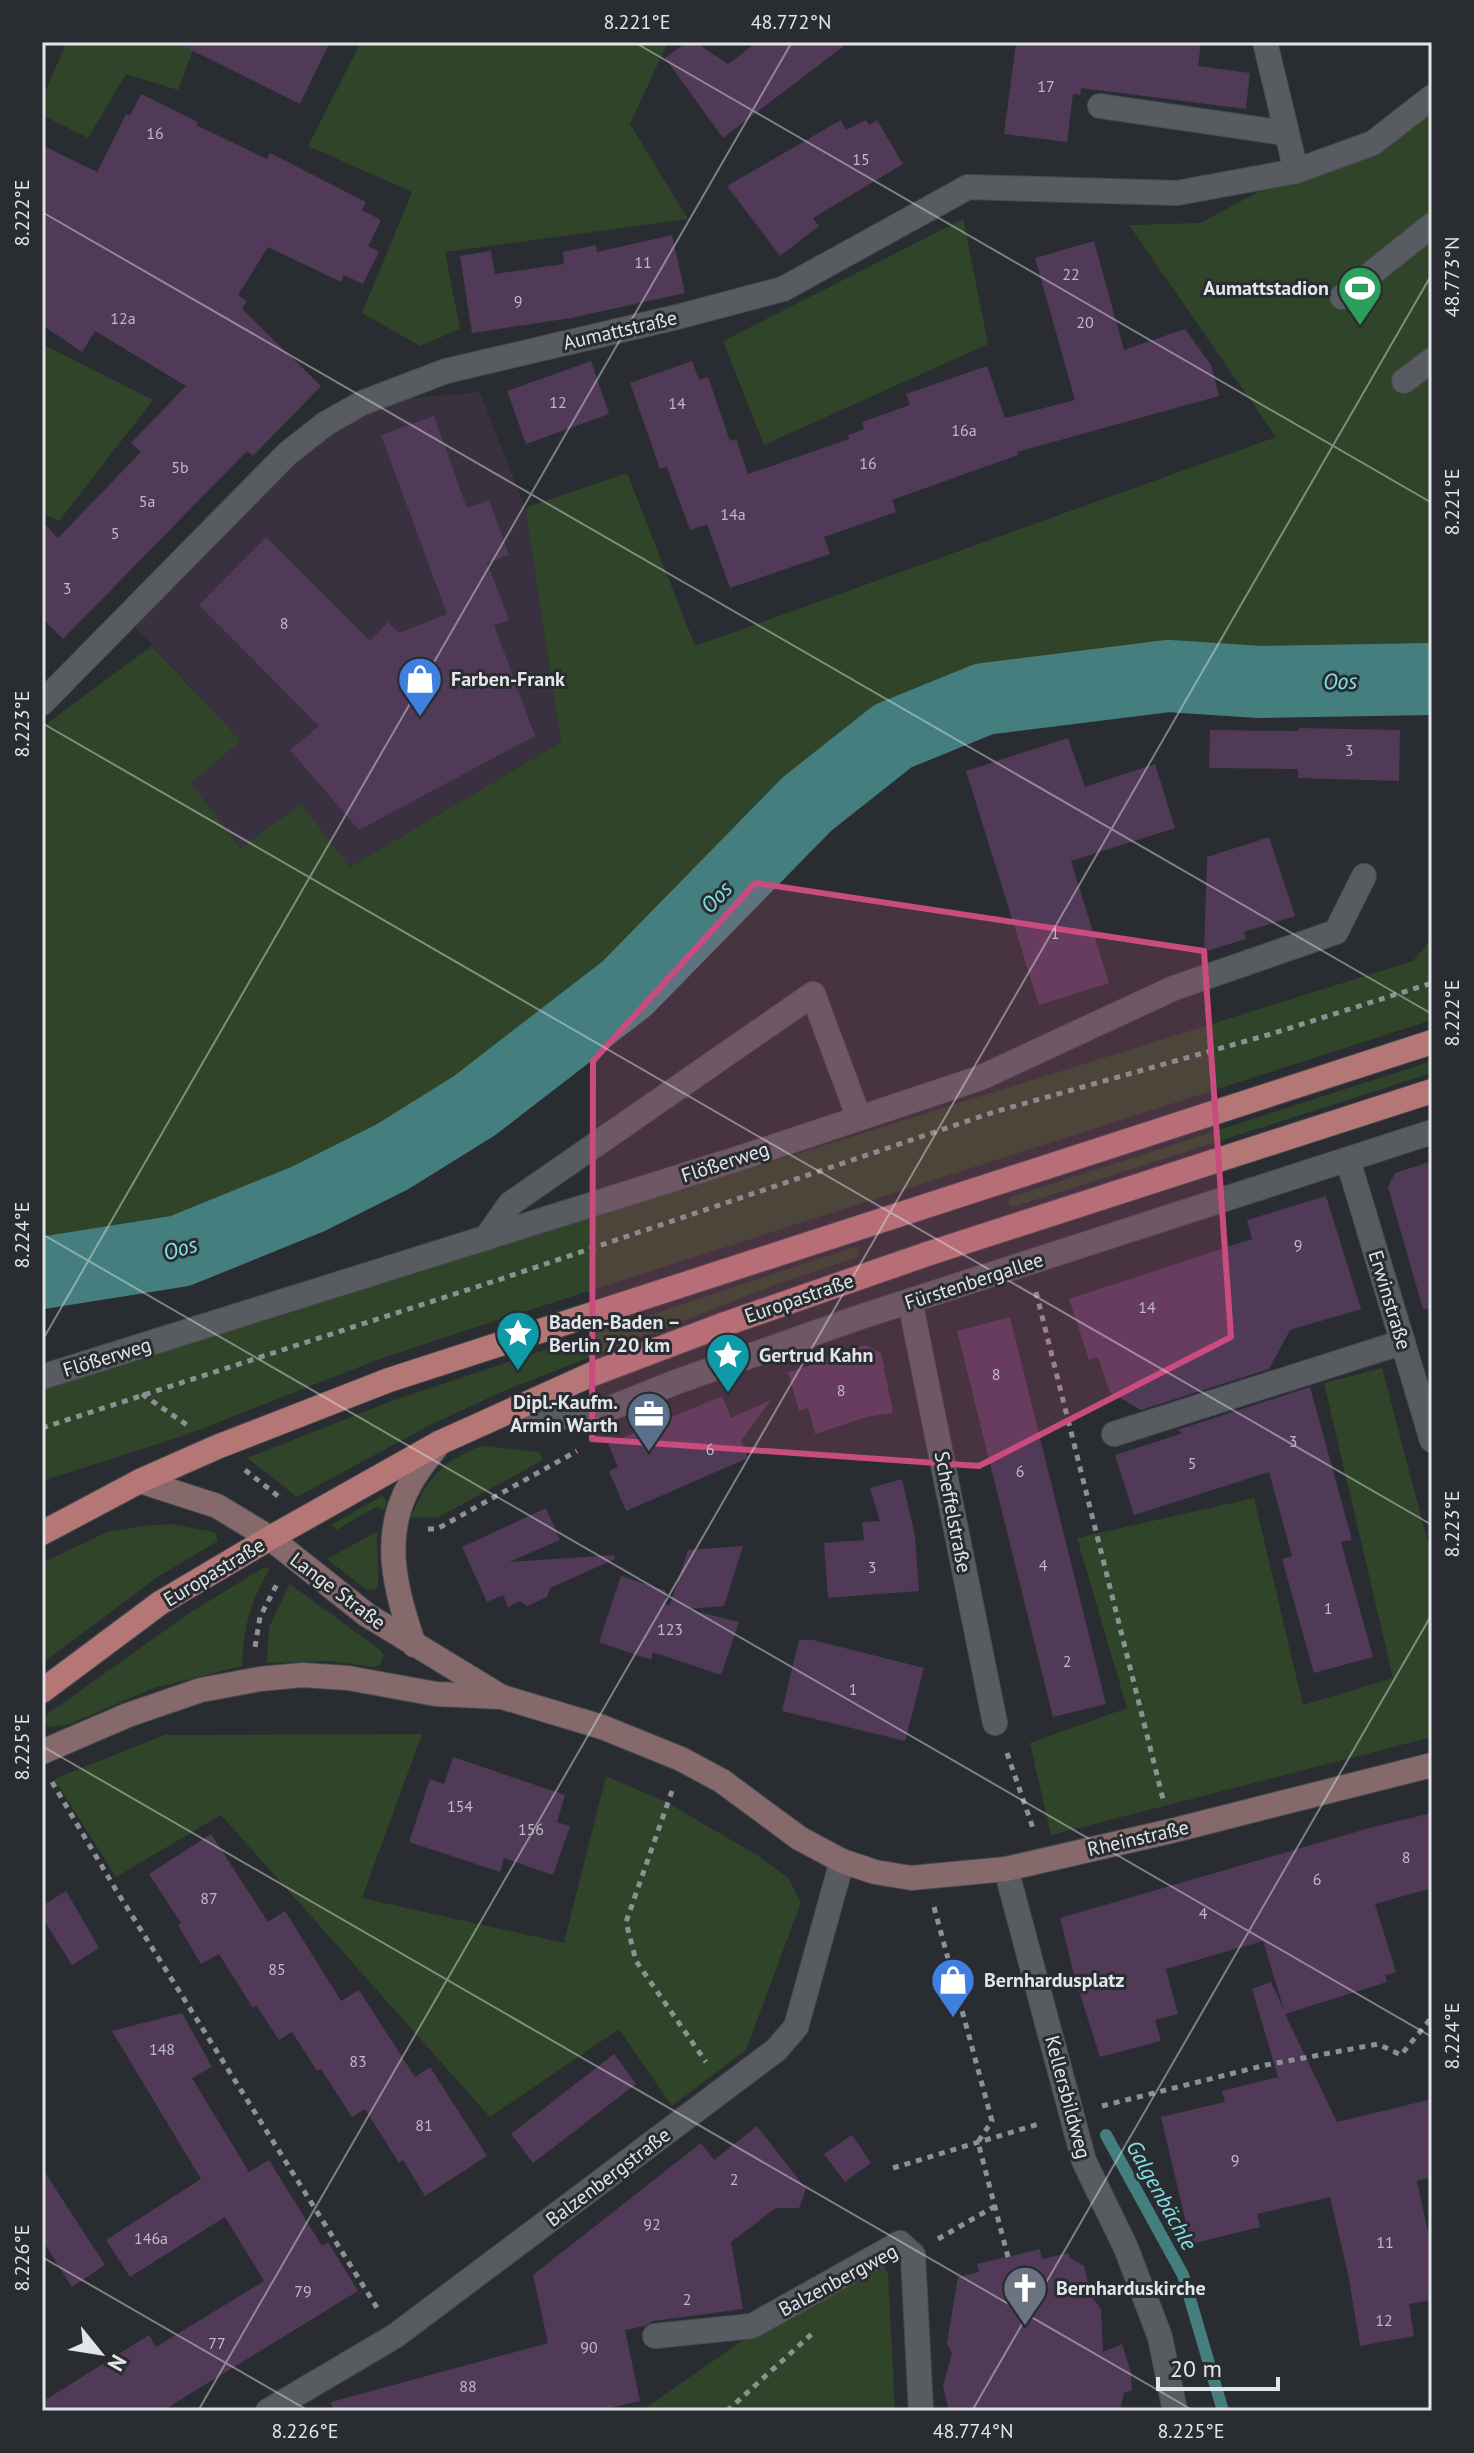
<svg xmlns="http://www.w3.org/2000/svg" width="1474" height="2453" font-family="'PT Sans',sans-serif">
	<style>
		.industrial { fill: #393040 }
		.green { fill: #2f4428 }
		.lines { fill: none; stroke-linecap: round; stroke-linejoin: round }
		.stream { stroke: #457e7f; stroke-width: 12 }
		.river { stroke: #457e7f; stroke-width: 72 }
		.building { fill: #513958 }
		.lane-casing { stroke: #484b4f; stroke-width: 26 }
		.street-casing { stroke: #484b4f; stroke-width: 26 }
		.secondary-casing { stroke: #484b4f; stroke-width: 26 }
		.primary-casing { stroke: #484b4f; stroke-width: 26 }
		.path { stroke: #8e9194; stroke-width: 5; stroke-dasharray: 6 6; stroke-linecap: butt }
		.lane { stroke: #585c60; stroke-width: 24 }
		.street { stroke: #585c60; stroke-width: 24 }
		.secondary { stroke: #866a6b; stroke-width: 24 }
		.primary { stroke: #b57776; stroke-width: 24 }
		.marked { fill: #ca4c7e; fill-opacity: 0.2; stroke: #ca4c7e; stroke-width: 6; stroke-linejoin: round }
		.ticks { fill: none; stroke: #e3e6e8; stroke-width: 2; stroke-opacity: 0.45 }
		.labels { text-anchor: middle; stroke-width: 6; stroke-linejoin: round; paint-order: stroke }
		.number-label { font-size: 16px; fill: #bebbc4 }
		.poi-label { font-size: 20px; font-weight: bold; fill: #e3e6e8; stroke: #292d31; text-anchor: start }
		.street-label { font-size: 20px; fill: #e3e6e8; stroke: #292d31 }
		.water-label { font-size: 22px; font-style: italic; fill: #83e2e4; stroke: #292d31 }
		.neatline { fill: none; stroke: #e3e6e8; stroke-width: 3 }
		.ticks-label { font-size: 20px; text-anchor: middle; fill: #e3e6e8 }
	</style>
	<rect width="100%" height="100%" fill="#292d31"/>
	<!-- industrial -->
	<polygon class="industrial" points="480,392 525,508 561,742 350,867 240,848 190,783 241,741 126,617 287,454 362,403"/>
	<!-- green -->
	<g class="green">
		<polygon points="67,42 196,42 178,90 126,74 88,138 42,115 42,99"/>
		<polygon points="361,42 668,42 630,124 688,219 445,252 460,329 420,346 362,313 412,192 308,146"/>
		<polygon points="1432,97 1432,662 1233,660 1044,671 868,727 721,844 588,983 385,1139 211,1218 42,1254 42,727 152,646 241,741 191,783 240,848 301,804 350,867 561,742 525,508 627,473 695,646 1276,437 1129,225 1201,223 1296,171 1373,143"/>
		<polygon points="963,219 988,344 764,445 723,341"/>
		<polygon points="42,344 153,400 59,521 42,513"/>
		<polygon points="1432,938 1432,1020 461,1332 377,1360 183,1436 42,1481 42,1390 1413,961"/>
		<polygon points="1432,1061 1432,1073 1013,1207 1008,1204 1011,1197"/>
		<polygon points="855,1247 860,1251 858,1257 780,1283 506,1390 430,1425 297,1497 247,1458 394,1400"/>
		<polygon points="1382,1368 1432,1558 1432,1737 1051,1835 1030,1743 1127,1708 1077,1538 1254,1498 1303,1705 1393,1678 1324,1383"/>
		<path d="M485 1446 539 1452 543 1460 437 1518 411 1517C423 1490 433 1469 460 1456 469 1451 476 1447 485 1446Z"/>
		<polygon points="382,1496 387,1501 384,1510 376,1507 336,1530 331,1525"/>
		<polygon points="172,1524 215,1532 218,1541 159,1576 42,1663 42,1563 107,1532 142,1526"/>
		<path d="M378 1531C374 1551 382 1572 377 1589L367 1590 327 1559Z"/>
		<path d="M263 1568H270C251 1600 243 1628 242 1666L154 1688 67 1725 48 1727 45 1722 46 1715 188 1614Z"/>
		<polygon points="290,1584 380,1650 384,1655 380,1665 373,1667 330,1661 267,1663 269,1627"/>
		<polygon points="422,1734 362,1898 564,1943 606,1776 668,1803 755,1854 788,1878 801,1902 746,2050 672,2106 619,2029 490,2117 221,1815 116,1877 54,1779 165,1735"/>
		<polygon points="873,2250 888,2273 895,2411 641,2411"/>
	</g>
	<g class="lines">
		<!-- stream -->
		<polyline class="stream" points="1106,2135 1183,2275 1223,2411"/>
		<!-- river -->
		<polyline class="river" points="42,1273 180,1251 308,1199 392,1157 474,1106 627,988 807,804 893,736 984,699 1168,676 1260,682 1432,679"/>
	</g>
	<!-- building -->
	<g class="building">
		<polygon points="175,42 330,42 300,104"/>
		<polygon points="687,42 695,42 728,64 757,42 849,42 723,138 665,58"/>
		<polygon points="1016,42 1201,42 1198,66 1250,73 1246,109 1081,88 1080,95 1073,94 1067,142 1004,134"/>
		<polygon points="141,94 198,122 196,125 267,159 270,153 366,202 362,210 381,220 368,246 379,252 363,284 344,275 341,282 268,247 238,295 247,301 242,309 321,386 253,456 247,451 63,639 42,618 42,521 58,538 141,452 131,443 186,386 95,331 82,352 42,325 42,145 97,172 126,114 130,116"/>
		<polygon points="841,120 846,130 866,120 869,125 877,120 903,164 813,218 819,226 780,256 727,186"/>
		<polygon points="672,235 685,293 571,318 472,333 460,256 491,251 495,274 564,264 563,252 596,245 597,252"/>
		<polygon points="1094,241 1124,350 1185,329 1211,365 1219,396 1017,452 1018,455 892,500 896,512 824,537 830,554 730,588 707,524 690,530 667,467 660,469 630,383 692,361 699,380 708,377 730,441 736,439 748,474 849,439 848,435 864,429 862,422 910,405 906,394 987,366 1005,418 1075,400 1035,258"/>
		<polygon points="591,361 609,414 526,444 507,391"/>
		<polygon points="434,416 467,508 489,500 509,555 487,563 509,620 494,625 535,736 359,830 290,750 319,726 199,605 266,537 370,641 388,622 399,633 447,614 381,435"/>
		<polygon points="1299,728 1400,730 1399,781 1298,778 1298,769 1209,768 1210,730 1299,731"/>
		<polygon points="1068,738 1085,787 1155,764 1175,828 1071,861 1109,983 1039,1005 966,771"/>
		<polygon points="1269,837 1295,916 1244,932 1246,939 1204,952 1207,857"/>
		<polygon points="1432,1161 1432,1308 1423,1309 1388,1187 1395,1173"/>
		<polygon points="1326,1196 1361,1309 1290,1330 1269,1369 1141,1410 1110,1392 1098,1357 1089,1360 1069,1299 1252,1239 1247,1220"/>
		<polygon points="1010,1317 1106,1704 1053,1717 957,1331"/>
		<polygon points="865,1345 881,1353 893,1413 867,1417 815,1434 808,1408 799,1411 788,1372 809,1366 808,1363"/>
		<polygon points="1310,1387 1352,1540 1341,1542 1373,1657 1314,1673 1282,1559 1292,1556 1269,1472 1134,1515 1115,1455 1183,1433 1177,1430"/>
		<polygon points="722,1396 731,1418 771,1400 741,1441 748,1458 626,1511 609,1471 618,1467 608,1444"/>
		<polygon points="902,1479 915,1536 919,1591 828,1598 824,1543 864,1540 862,1522 880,1521 870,1488"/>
		<polygon points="546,1508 560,1540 509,1562 614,1555 615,1559 550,1588 547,1597 527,1606 520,1601 508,1607 503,1595 487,1602 462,1547"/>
		<polygon points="743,1546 724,1606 686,1609 739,1622 721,1675 653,1652 651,1660 599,1642 621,1576 666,1591 665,1604 670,1605 688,1550"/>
		<polygon points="799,1640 813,1640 924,1668 905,1741 782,1711"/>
		<polygon points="453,1757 565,1795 557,1822 570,1826 553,1875 504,1858 500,1872 409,1842 430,1779 444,1784"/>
		<polygon points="1432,1813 1432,1888 1375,1904 1396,1972 1385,1975 1387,1982 1285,2014 1337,2122 1432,2099 1432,2177 1417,2181 1432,2251 1432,2300 1409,2304 1414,2336 1360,2346 1348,2274 1330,2197 1257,2214 1260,2227 1191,2244 1161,2117 1225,2102 1222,2091 1278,2077 1252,1989 1271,1982 1284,2010 1263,1941 1166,1969 1178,2014 1155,2020 1161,2041 1100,2057 1074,1975 1060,1918 1373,1827"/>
		<polygon points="211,1834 268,1922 285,1911 341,2001 359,1990 415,2077 430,2067 487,2156 425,2196 403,2160 399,2163 365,2109 352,2117 321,2069 317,2071 292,2032 279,2040 256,2005 253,2008 219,1954 201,1964 178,1925 181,1923 149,1874"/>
		<polygon points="66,1891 99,1948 72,1965 42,1917 42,1906"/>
		<polygon points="182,2013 212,2067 192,2078 249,2172 269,2160 322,2246 328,2242 358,2291 162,2411 42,2411 42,2402 149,2335 156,2347 264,2281 225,2217 130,2277 106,2240 201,2179 112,2031"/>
		<polygon points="614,2054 636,2084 533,2163 511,2134"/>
		<polygon points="757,2126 806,2189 799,2208 776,2208 731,2242 743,2309 653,2321 644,2326 625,2330 640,2401 597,2411 333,2411 331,2402 548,2343 533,2275 701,2143 714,2160"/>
		<polygon points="852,2135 871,2163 845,2182 824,2154"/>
		<polygon points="42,2168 105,2265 72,2287 42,2240"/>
		<polygon points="1040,2249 1042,2259 1069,2253 1070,2258 1084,2266 1091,2296 1101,2309 1103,2352 1122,2344 1131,2373 1132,2391 1124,2392 1120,2411 949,2411 943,2386 952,2353 947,2343 958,2277 979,2272 977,2264"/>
	</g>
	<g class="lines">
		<!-- lane casing -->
		<g class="lane-casing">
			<g id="lane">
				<polyline points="1265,42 1296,171"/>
				<polyline points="1100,106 1285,133"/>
				<polyline points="1342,297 1432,225"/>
				<polyline points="1404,381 1432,360"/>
				<polyline points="486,1238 510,1204 813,994 859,1118"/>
				<polyline points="42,1377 740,1158 980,1078 1174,988 1336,932 1364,876"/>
				<polyline points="1114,1434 1403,1342"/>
				<polyline points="655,2336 752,2326 900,2243 913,2255 921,2411"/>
			</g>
		</g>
		<!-- street casing -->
		<g class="street-casing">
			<g id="street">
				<polyline points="42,703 287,454 325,424 362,403 446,371 677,317 783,289 968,187 1177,193 1296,171 1373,143 1432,97"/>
				<polyline points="1348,1160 1432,1440"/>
				<polyline points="910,1301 995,1723"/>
				<polyline points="517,1407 565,1417 606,1410 676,1382 860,1317 1432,1132"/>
				<polyline points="1006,1869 1084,2161 1126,2248 1160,2337 1175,2411"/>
				<polyline points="268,2411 395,2336 776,2050 796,2027 842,1861"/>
			</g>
		</g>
		<!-- secondary casing -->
		<g class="secondary-casing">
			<g id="secondary">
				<polyline points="140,1481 217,1506 270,1538 367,1615 500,1696"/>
				<path d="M414 1645C396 1591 380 1537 410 1484 418 1469 430 1456 439 1443"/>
				<polyline points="42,1752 128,1715 201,1690 260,1679 302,1675 348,1678 436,1694 502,1697 602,1727 681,1759 722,1781 799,1838 842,1861 875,1872 911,1878 1006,1869 1171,1831 1432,1765"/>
			</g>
		</g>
		<!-- primary casing -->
		<g class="primary-casing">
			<g id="primary">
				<polyline points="42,1533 140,1481 217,1447 389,1380 1432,1042"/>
				<polyline points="42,1691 160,1603 270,1538 439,1443 590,1375 725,1324 927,1254 1432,1091"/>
			</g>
		</g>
		<!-- path -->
		<g class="path">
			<polyline points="1036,1292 1164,1803"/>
			<polyline points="142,1394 187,1425"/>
			<polyline points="42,1428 504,1278 994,1112 1271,1034 1432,983"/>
			<polyline points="245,1470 278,1496"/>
			<polyline points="428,1529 437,1529 577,1451"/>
			<polyline points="255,1647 260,1617 278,1582"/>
			<polyline points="1007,1753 1034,1831"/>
			<polyline points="52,1782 116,1890 379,2311"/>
			<polyline points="672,1791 626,1922 636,1961 706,2062"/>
			<polyline points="934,1907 992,2121 978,2142 1008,2257"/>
			<polyline points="1102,2106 1266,2065 1378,2044 1401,2055 1432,2017"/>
			<polyline points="893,2168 1042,2123"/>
			<polyline points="938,2239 997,2205"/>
			<polyline points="727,2411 815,2331"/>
		</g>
		<!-- lane -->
		<use href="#lane" class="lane"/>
		<!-- street -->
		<use href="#street" class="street"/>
		<!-- secondary -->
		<use href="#secondary" class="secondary"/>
		<!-- primary -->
		<use href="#primary" class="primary"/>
	</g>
	<!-- marked area -->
	<path class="marked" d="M755 883 1204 951 1231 1337 979 1466 592 1439 593 1061Z"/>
	<!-- ticks -->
	<path class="ticks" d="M634 42 1432 503M42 212 1432 1014M42 723 1432 1525M42 1234 1432 2037M42 1341 792 42M42 1746 1194 2411M42 2257 309 2411M198 2411 1432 274M972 2411 1432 1614"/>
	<!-- icons -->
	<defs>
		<g id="stadium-pin" transform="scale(2.3)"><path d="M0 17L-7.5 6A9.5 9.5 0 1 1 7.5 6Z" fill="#2e9e5b" stroke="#292d31"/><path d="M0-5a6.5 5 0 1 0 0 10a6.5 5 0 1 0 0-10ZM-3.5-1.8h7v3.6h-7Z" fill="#fff"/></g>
		<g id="shop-pin" transform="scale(2.3)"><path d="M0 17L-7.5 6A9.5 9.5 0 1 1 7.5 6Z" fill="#3f7fe0" stroke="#292d31"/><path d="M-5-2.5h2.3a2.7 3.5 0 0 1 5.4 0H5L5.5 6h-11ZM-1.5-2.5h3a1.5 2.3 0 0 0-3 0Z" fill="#fff"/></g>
		<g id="sight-pin" transform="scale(2.3)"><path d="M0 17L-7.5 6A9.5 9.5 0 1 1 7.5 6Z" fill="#0f9aa8" stroke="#292d31"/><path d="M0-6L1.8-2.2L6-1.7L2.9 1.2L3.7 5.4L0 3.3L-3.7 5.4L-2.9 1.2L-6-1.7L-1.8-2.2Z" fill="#fff"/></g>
		<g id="office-pin" transform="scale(2.3)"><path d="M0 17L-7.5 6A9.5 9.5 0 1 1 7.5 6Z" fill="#5c6f8a" stroke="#292d31"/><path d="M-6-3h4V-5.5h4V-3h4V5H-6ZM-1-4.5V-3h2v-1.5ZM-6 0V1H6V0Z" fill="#fff"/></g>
		<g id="church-pin" transform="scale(2.3)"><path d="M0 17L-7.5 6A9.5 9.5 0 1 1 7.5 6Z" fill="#6b7280" stroke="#292d31"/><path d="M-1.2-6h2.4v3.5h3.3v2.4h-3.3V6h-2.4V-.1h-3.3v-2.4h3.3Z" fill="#fff"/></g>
	</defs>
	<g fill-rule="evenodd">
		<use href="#stadium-pin" x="1360" y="288"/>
		<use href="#shop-pin" x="420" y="679"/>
		<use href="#sight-pin" x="518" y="1333"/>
		<use href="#sight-pin" x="728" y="1355"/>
		<use href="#office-pin" x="649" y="1414"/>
		<use href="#shop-pin" x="953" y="1980"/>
		<use href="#church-pin" x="1025" y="2288"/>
	</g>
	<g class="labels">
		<!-- number labels -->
		<g class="number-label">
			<text x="1046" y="92">17</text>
			<text x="155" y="139">16</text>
			<text x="861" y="165">15</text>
			<text x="643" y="268">11</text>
			<text x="1071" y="280">22</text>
			<text x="518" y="307">9</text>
			<text x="123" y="324">12a</text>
			<text x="1085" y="328">20</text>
			<text x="558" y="408">12</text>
			<text x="677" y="409">14</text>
			<text x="964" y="436">16a</text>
			<text x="868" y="469">16</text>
			<text x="180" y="473">5b</text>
			<text x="147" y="507">5a</text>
			<text x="733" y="520">14a</text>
			<text x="115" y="539">5</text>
			<text x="67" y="594">3</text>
			<text x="284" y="629">8</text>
			<text x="1349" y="756">3</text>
			<text x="1055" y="939">1</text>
			<text x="1298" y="1251">9</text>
			<text x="1147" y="1313">14</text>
			<text x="996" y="1380">8</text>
			<text x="841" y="1396">8</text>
			<text x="1293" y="1447">3</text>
			<text x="710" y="1455">6</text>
			<text x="1192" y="1469">5</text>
			<text x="1020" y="1477">6</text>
			<text x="1043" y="1571">4</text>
			<text x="872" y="1573">3</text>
			<text x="1328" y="1614">1</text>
			<text x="670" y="1635">123</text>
			<text x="1067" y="1667">2</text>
			<text x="853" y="1695">1</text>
			<text x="460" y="1812">154</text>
			<text x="531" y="1835">156</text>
			<text x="1406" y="1863">8</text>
			<text x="1317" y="1885">6</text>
			<text x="209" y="1904">87</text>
			<text x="1203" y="1919">4</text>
			<text x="277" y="1975">85</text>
			<text x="162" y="2055">148</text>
			<text x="358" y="2067">83</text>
			<text x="424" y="2131">81</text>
			<text x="1235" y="2166">9</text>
			<text x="734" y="2185">2</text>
			<text x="652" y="2230">92</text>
			<text x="151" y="2244">146a</text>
			<text x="1385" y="2248">11</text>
			<text x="303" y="2297">79</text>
			<text x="687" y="2305">2</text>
			<text x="1384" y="2326">12</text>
			<text x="217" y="2349">77</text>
			<text x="589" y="2353">90</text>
			<text x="468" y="2392">88</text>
		</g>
		<!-- poi labels -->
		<g class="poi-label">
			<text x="1329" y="295" text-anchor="end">Aumattstadion</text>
			<text x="451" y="686">Farben-Frank</text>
			<text x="549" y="1329">Baden-Baden –<tspan x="549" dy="23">Berlin 720 km</tspan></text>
			<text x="759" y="1362">Gertrud Kahn</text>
			<text x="618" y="1409" text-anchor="end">Dipl.-Kaufm.<tspan x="618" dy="23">Armin Warth</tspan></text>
			<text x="984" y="1987">Bernhardusplatz</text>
			<text x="1056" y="2295">Bernharduskirche</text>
		</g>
		<!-- street labels -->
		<g class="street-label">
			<text transform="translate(620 330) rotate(-13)" y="7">Aumattstraße</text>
			<text transform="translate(725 1162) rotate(-18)" y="7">Flößerweg</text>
			<text transform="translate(974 1281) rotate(-18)" y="7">Fürstenbergallee</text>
			<text transform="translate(799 1298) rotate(-19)" y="7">Europastraße</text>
			<text transform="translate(1390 1300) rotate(73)" y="7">Erwinstraße</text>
			<text transform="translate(107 1357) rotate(-17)" y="7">Flößerweg</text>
			<text transform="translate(953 1512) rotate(79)" y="7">Scheffelstraße</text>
			<text transform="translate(214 1572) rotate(-31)" y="7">Europastraße</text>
			<text transform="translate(338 1591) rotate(37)" y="7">Lange Straße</text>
			<text transform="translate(1138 1838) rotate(-13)" y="7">Rheinstraße</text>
			<text transform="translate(1068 2097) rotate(75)" y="7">Kellersbildweg</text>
			<text transform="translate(608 2177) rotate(-37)" y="7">Balzenbergstraße</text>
			<text transform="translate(838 2280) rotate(-28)" y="7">Balzenbergweg</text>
		</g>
		<!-- water labels -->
		<g class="water-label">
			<text transform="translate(1340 681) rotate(-1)" y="8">Oos</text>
			<text transform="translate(716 897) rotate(-46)" y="8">Oos</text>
			<text transform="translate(180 1248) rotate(-16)" y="8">Oos</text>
			<text transform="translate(1162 2195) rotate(61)" y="8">Galgenbächle</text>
		</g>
	</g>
	<!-- border -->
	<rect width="1474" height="2453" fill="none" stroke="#292d31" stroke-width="88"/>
	<!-- north arrow -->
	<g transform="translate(100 2353) rotate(120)" stroke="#292d31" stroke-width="6" paint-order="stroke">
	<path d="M0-6L14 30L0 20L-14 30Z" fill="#e3e6e8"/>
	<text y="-12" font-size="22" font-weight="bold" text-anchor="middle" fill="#e3e6e8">N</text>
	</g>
	<!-- scale -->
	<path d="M1158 2377v12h120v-12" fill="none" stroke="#e3e6e8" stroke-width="4"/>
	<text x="1170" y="2377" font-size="24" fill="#e3e6e8" stroke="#292d31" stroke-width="6" paint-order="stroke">20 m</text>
	<rect x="44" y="44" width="1386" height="2365" class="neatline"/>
	<g class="ticks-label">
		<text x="637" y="29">8.221°E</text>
		<text x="791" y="29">48.772°N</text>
		<text transform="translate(22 213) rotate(-90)" y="7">8.222°E</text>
		<text transform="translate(1452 277) rotate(-90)" y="7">48.773°N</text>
		<text transform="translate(1452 502) rotate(-90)" y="7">8.221°E</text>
		<text transform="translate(22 724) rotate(-90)" y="7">8.223°E</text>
		<text transform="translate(1452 1013) rotate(-90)" y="7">8.222°E</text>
		<text transform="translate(22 1235) rotate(-90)" y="7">8.224°E</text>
		<text transform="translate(1452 1524) rotate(-90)" y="7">8.223°E</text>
		<text transform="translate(22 1747) rotate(-90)" y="7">8.225°E</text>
		<text transform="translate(1452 2036) rotate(-90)" y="7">8.224°E</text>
		<text transform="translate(22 2258) rotate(-90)" y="7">8.226°E</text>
		<text x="305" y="2438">8.226°E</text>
		<text x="973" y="2438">48.774°N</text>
		<text x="1191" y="2438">8.225°E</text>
	</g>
</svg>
